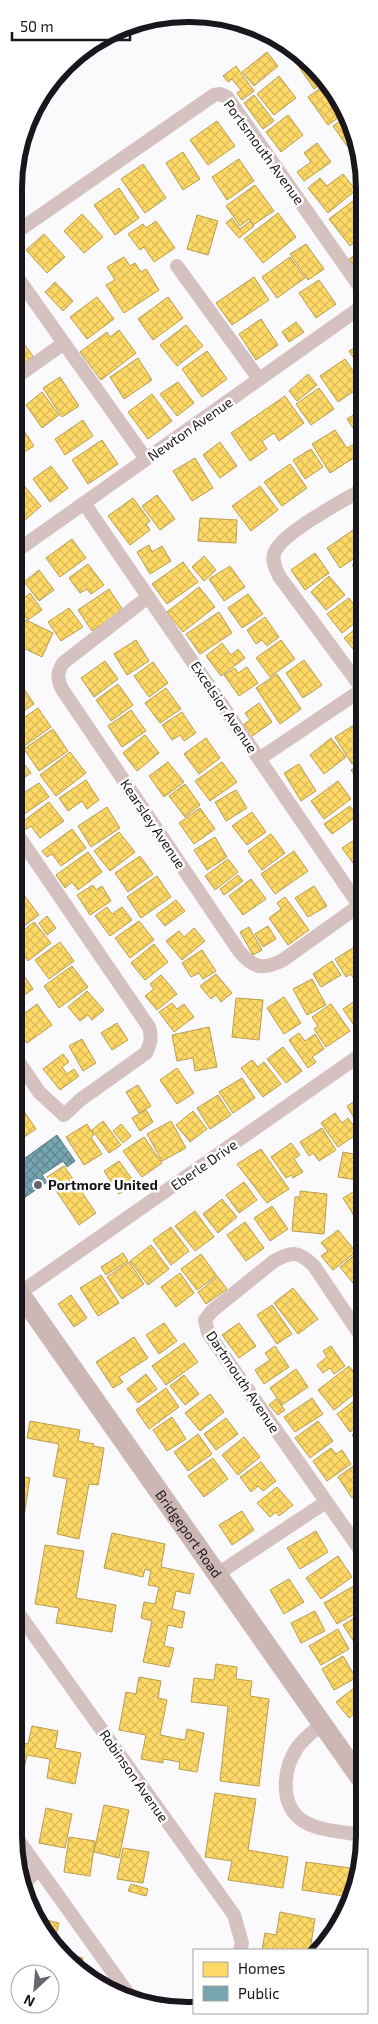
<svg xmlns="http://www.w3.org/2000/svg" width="378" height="2024" font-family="'Exo 2',sans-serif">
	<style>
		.homes { fill: url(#homes-cross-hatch); stroke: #ba9e50 }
		.public { fill: url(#public-cross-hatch); stroke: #5a7a84 }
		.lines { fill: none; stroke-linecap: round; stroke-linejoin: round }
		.minor { stroke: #d5c2c0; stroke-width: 14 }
		.secondary { stroke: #cdb7b4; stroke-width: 20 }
		.poi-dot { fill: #68656b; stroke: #fff; stroke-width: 2 }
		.labels { text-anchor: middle; stroke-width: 5; stroke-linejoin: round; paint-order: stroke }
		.street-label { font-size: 14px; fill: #1a161e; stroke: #fff }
		.poi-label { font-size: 14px; font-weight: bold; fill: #1a161e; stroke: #fff; text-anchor: start }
		.rim { fill: none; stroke: #1a161e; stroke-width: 6 }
	</style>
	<defs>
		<pattern id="homes-cross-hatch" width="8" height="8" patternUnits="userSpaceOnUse" patternTransform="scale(1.25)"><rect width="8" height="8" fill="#ffd966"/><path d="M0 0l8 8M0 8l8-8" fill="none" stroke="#daba58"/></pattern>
		<pattern id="public-cross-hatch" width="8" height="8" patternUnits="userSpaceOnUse" patternTransform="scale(1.25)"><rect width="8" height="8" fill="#76a5af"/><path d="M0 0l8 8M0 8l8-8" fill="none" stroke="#60858e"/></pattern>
	</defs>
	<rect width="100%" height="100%" fill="#faf9fb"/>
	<!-- homes -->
	<g class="homes">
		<polygon points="280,41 295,52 289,56"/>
		<polygon points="267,52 278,66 254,86 242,72"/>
		<polygon points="308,62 313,65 324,82 314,89 299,67"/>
		<polygon points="236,66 254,91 242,100 237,93 241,90 232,79 228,82 223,76"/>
		<polygon points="279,76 296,98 274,115 257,94"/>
		<polygon points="326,84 345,113 328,125 308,97"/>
		<polygon points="254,95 274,121 263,129 244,103"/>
		<polygon points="288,115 303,135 281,152 266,132"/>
		<polygon points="347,116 351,122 355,141 347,146 333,126"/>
		<polygon points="217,121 235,146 208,165 190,140"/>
		<polygon points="317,143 331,162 304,181 297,172 311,162 304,153"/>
		<polygon points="183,152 200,179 183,190 166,163"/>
		<polygon points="239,159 254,181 227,200 212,177"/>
		<polygon points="143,164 166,198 145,213 121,179"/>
		<polygon points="343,174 356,190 328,213 308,188 320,178 327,186"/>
		<polygon points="255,185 274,211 253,225 249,219 240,226 226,206"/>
		<polygon points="119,188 139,218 115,235 94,205"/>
		<polygon points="362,194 364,197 364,235 350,246 329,219"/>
		<polygon points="278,213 296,237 263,263 244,239"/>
		<polygon points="82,214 103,237 84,253 64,231"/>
		<polygon points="197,215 218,221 208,255 187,249"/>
		<polygon points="232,218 240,229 250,221 254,226 239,238 226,223"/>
		<polygon points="156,221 175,248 154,262 144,247 140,250 128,234 143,224 146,228"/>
		<polygon points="44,234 65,257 47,273 26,250"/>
		<polygon points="306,244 324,269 308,280 290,254"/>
		<polygon points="362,250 364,253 364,280 349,259"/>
		<polygon points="124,257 130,266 135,263 141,272 146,269 159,290 124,313 106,285 115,280 107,267"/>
		<polygon points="290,257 305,278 277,298 262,277"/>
		<polygon points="254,277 269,300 232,325 216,303"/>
		<polygon points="319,280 336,304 316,318 299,293"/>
		<polygon points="55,282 73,301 63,311 45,292"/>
		<polygon points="97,297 114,319 87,339 70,317"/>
		<polygon points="168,297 183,318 153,340 138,319"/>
		<polygon points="261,319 278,345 256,360 239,334"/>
		<polygon points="296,322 304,332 289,342 282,332"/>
		<polygon points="186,325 203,346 177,366 160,345"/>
		<polygon points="119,330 136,353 101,380 80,352 107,332 110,337"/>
		<polygon points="17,335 33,356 15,371 15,337"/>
		<polygon points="364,342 364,374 349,351"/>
		<polygon points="207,351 227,379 202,397 182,369"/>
		<polygon points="138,358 152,380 124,399 110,377"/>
		<polygon points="345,359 363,385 338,402 320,376"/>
		<polygon points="308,374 317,385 297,401 289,391"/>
		<polygon points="60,377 79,406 62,417 43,388"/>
		<polygon points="178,382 194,403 177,416 160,394"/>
		<polygon points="319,388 334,409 311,425 296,404"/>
		<polygon points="42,392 59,415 42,428 26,405"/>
		<polygon points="152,394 172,421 148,439 128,412"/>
		<polygon points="285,396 304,423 279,441 274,433 262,441 267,449 250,461 231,433"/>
		<polygon points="364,408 364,444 347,419"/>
		<polygon points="17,420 34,446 18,456 15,451 15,421"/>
		<polygon points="83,420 93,436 65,455 55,439"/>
		<polygon points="335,430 347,448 354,444 360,454 330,473 312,444"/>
		<polygon points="102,440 118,464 88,484 72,460"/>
		<polygon points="220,442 237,466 220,478 203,455"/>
		<polygon points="311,449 323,467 305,479 293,460"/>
		<polygon points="195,458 213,488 192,501 173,471"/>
		<polygon points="290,464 307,488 282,506 264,482"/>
		<polygon points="51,466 68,488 50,502 33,479"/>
		<polygon points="21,482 41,506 23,522 15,513 15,487"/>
		<polygon points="260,486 278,510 251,531 232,506"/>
		<polygon points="157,495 175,519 160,530 142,506"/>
		<polygon points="133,498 150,521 146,524 150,530 130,545 108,516"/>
		<polygon points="200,518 237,520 236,543 198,541"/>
		<polygon points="353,530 364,547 364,552 340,568 327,548"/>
		<polygon points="72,539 86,558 60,577 46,558"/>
		<polygon points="149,545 152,552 162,546 171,561 150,574 137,552"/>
		<polygon points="315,553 329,573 305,590 291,570"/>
		<polygon points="204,556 216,570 204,581 192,567"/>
		<polygon points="364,557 364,578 362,579 352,565"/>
		<polygon points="183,562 198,582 167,604 152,584"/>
		<polygon points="88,564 104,585 91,594 87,589 80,593 69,578"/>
		<polygon points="230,566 245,587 224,601 209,579"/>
		<polygon points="39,570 54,590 39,601 24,582"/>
		<polygon points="329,576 345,595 326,610 311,592"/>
		<polygon points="199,587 215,607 183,632 167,612"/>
		<polygon points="109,589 123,610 92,631 78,610"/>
		<polygon points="18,593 20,596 23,594 25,597 30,593 42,610 28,620 15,601 15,595"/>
		<polygon points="248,594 263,614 242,628 228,608"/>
		<polygon points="349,598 363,617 342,633 327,614"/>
		<polygon points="15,608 23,620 15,625"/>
		<polygon points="69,608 83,627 61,641 48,622"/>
		<polygon points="219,612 232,633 200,654 186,634"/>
		<polygon points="265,617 279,637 267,646 262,640 256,644 247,630"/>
		<polygon points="26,620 53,633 42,657 15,644"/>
		<polygon points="364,622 364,654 360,657 344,638"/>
		<polygon points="136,640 149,661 127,675 114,654"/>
		<polygon points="281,640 295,659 270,677 256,658"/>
		<polygon points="222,643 231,655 238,649 245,658 221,676 206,656"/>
		<polygon points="304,660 322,685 303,698 286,673"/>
		<polygon points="105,661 118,679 94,697 81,678"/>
		<polygon points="153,662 168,683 149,697 134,676"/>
		<polygon points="247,667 258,683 239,696 224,675 235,668 238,673"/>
		<polygon points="277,674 301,709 280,724 256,688"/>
		<polygon points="21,684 34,704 15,717 15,687"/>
		<polygon points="118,684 133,705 111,721 96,700"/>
		<polygon points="166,688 181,709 160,723 145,703"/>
		<polygon points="259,703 272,722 251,737 243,725 250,720 245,713"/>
		<polygon points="38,708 51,727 23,747 15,735 15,724"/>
		<polygon points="131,710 146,731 122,747 108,726"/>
		<polygon points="182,712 196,733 184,741 180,735 172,740 162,725"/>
		<polygon points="357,723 363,732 363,757 352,764 335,737"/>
		<polygon points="53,729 68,751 39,771 24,749"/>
		<polygon points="145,735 159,753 137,771 123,753"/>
		<polygon points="206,738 220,758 199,774 184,754"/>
		<polygon points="331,738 346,757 324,774 310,755"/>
		<polygon points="70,752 86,773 56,796 40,775"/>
		<polygon points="22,761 31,773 15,784 15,766"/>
		<polygon points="168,762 184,782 164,797 149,776"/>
		<polygon points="222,762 237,782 210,801 195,781"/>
		<polygon points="363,762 363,783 361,785 351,770"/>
		<polygon points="299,764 316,791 301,801 284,773"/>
		<polygon points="86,780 99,800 87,809 82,801 68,811 59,798"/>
		<polygon points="338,781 351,799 324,819 311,801"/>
		<polygon points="39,783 49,797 20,817 15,810 15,792 22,787 25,792"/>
		<polygon points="185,784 200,805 185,817 169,796"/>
		<polygon points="236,790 247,808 226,821 215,802"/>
		<polygon points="49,802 64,821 40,838 31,826 23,831 18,825"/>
		<polygon points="350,806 357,816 332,834 324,824"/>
		<polygon points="107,807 120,828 91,847 78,826"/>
		<polygon points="200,808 215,829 194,844 179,823"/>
		<polygon points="252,812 266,832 247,845 232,826"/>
		<polygon points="72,829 86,848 61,866 52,854 47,857 42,851"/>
		<polygon points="119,832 135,852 110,871 94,851"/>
		<polygon points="271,834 285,853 262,870 248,851"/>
		<polygon points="215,837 227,857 207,870 194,850"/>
		<polygon points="354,840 357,846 363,841 363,862 356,867 342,848"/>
		<polygon points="294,851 308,871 275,894 261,874"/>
		<polygon points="88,852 102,872 78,890 72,882 65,888 56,875"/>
		<polygon points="140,856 153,874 128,892 115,873"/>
		<polygon points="228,859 238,872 215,890 205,876"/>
		<polygon points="363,866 363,880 356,872"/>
		<polygon points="238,875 243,881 224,895 220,889"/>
		<polygon points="157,876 171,897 141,918 127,897"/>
		<polygon points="251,879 266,899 243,915 229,896"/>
		<polygon points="15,880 23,892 15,898"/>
		<polygon points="93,885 96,890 102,886 111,901 90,915 77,895"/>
		<polygon points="314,886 327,906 308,917 295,898"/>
		<polygon points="24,895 39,915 15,933 15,902"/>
		<polygon points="285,897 309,930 288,945 269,918 281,909 277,903"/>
		<polygon points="176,900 185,911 165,926 156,915"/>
		<polygon points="107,907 112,914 122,907 132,920 110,936 95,916"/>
		<polygon points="47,916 56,928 47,935 39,923"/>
		<polygon points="139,921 154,940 130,958 115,938"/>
		<polygon points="34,922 51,943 28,961 15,943 15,937"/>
		<polygon points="268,926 276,939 263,947 255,934"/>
		<polygon points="249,927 262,950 253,955 240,932"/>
		<polygon points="194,928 205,941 182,960 166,941 179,931 184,937"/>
		<polygon points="60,942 74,961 49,979 35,960"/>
		<polygon points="154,944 168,962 145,980 131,963"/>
		<polygon points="356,946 362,956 357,959 363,970 363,979 356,983 351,974 346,977 335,959"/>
		<polygon points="202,950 216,971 203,979 199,973 191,977 182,963"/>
		<polygon points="332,961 341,975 321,987 313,974"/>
		<polygon points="72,966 88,987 59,1008 44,986"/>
		<polygon points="19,968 33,989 14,1002 15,971"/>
		<polygon points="216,974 232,993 221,1002 216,995 211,999 200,986"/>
		<polygon points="161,975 177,994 157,1010 145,996 154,989 150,984"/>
		<polygon points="312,979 326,1005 307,1015 293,989"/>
		<polygon points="87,991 104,1010 92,1020 88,1015 80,1021 68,1007"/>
		<polygon points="284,997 301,1023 284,1034 267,1008"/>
		<polygon points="236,998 263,1000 259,1040 232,1037"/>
		<polygon points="359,998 363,1004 363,1026 357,1030 343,1009"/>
		<polygon points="172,1003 177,1009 184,1004 194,1017 174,1032 159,1012"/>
		<polygon points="37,1004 52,1025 27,1043 14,1026 14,1021"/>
		<polygon points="331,1004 350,1031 326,1047 314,1029 318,1026 312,1017"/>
		<polygon points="117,1023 128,1040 112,1050 101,1033"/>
		<polygon points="209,1027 217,1067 195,1071 193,1058 177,1061 172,1035"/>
		<polygon points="299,1033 305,1041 315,1034 324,1049 312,1057 316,1062 308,1068 289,1040"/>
		<polygon points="82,1039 96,1063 83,1071 69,1046"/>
		<polygon points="283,1047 302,1071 286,1083 267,1059"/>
		<polygon points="63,1054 69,1062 62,1067 67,1074 74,1069 79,1076 60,1090 43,1069"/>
		<polygon points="252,1060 258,1067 264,1062 281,1084 263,1097 241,1068"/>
		<polygon points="177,1068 194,1093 177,1104 160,1080"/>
		<polygon points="242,1078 255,1098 233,1113 219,1092"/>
		<polygon points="138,1085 151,1106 139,1113 126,1092"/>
		<polygon points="218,1095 231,1115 210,1129 197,1108"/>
		<polygon points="363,1096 363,1119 357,1123 347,1106"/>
		<polygon points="21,1107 36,1129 14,1144 14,1112"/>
		<polygon points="146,1110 153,1122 140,1131 132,1118"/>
		<polygon points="193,1111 207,1129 190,1142 176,1125"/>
		<polygon points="335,1113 342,1123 348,1118 359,1133 338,1147 321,1123"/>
		<polygon points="103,1121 121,1145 109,1153 92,1130"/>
		<polygon points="171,1121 186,1148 162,1161 147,1134"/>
		<polygon points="87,1124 94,1135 91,1137 102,1154 84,1165 66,1137"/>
		<polygon points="121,1124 131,1136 123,1143 113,1131"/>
		<polygon points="322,1128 336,1150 319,1161 313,1153 309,1156 300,1142"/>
		<polygon points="144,1137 162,1163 142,1177 123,1151"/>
		<polygon points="291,1143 300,1155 294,1159 303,1172 293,1178 291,1175 286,1178 271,1157"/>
		<polygon points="261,1149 289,1189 267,1203 237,1164"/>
		<polygon points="343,1152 363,1156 363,1181 338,1177"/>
		<polygon points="119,1161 135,1183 119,1194 104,1171"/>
		<polygon points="64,1166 96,1213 79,1225 47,1177"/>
		<polygon points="244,1182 257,1200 239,1213 226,1195"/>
		<polygon points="363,1186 363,1215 356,1219 343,1198"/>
		<polygon points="300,1191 327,1194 324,1234 292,1231 295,1197 300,1197"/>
		<polygon points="222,1199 237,1217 218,1233 203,1214"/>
		<polygon points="272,1206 288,1229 270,1241 254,1218"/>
		<polygon points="195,1211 214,1237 195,1251 175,1226"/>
		<polygon points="245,1222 264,1248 246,1261 227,1235"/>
		<polygon points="171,1227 189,1251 171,1265 153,1240"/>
		<polygon points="338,1230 356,1252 333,1270 321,1256 328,1251 321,1243"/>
		<polygon points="151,1245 169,1269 148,1285 130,1261"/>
		<polygon points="363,1248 363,1283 357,1288 340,1267"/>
		<polygon points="123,1253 128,1261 106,1275 101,1267"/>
		<polygon points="201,1254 217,1276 197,1290 181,1269"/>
		<polygon points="129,1262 144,1284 122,1299 107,1277"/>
		<polygon points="180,1273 194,1293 176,1307 161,1287"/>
		<polygon points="101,1275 119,1303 98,1316 80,1288"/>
		<polygon points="218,1277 227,1289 206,1304 198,1292"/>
		<polygon points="363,1285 363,1305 354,1292"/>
		<polygon points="293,1288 318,1319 298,1334 274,1303"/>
		<polygon points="71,1295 87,1318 74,1327 58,1304"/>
		<polygon points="272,1305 292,1334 277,1344 257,1315"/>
		<polygon points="164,1323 177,1341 159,1354 146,1335"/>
		<polygon points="239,1323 256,1346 239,1358 222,1335"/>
		<polygon points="134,1337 148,1358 119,1377 123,1382 113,1388 96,1362"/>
		<polygon points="184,1343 198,1362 166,1385 152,1366"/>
		<polygon points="275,1346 289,1367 264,1384 255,1370 270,1360 265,1353"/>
		<polygon points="331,1346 345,1366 334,1374 330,1368 323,1373 317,1365 327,1357 323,1351"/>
		<polygon points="349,1366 363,1384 363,1387 334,1410 318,1390"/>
		<polygon points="296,1369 308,1387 282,1405 270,1388"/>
		<polygon points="146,1374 157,1389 138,1403 127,1389"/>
		<polygon points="184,1375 199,1394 185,1405 170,1386"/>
		<polygon points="166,1388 179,1407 149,1429 136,1410"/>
		<polygon points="210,1394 224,1412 200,1431 185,1413"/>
		<polygon points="363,1394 363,1422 350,1432 337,1414"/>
		<polygon points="312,1398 323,1414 295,1432 284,1417"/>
		<polygon points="276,1399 285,1410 278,1415 269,1405"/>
		<polygon points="172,1417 186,1439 167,1451 153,1430"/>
		<polygon points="226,1418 238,1434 216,1450 204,1434"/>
		<polygon points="30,1421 80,1430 78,1441 94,1444 93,1446 104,1448 98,1485 89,1484 79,1539 57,1534 67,1479 53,1476 59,1444 27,1438"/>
		<polygon points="318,1421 333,1441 310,1458 295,1438"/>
		<polygon points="363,1428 363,1452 352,1435"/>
		<polygon points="198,1434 212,1454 188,1471 174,1452"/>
		<polygon points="244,1437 260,1457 238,1475 222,1455"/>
		<polygon points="331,1448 336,1454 342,1450 351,1464 327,1481 313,1461"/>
		<polygon points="213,1458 228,1479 204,1497 188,1476"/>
		<polygon points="362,1460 363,1490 352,1498 338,1477"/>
		<polygon points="261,1462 276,1481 263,1491 258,1486 251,1492 240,1477"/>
		<polygon points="14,1475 30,1478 24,1516 14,1514"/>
		<polygon points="277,1487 293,1505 279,1516 276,1512 270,1517 257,1503"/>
		<polygon points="363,1495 363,1514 354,1501"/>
		<polygon points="242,1511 254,1530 232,1545 219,1525"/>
		<polygon points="316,1531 328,1552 300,1569 287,1548"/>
		<polygon points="112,1533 165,1544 161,1567 194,1574 190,1594 176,1591 172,1609 185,1612 182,1628 168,1625 164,1646 174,1648 169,1667 143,1662 152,1621 141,1618 144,1602 155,1604 159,1587 148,1585 151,1571 145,1569 143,1577 104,1568"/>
		<polygon points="45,1545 84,1551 76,1598 116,1605 112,1632 56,1623 59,1608 35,1604"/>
		<polygon points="338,1556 352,1577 321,1599 306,1578"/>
		<polygon points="289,1579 304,1602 284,1614 270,1590"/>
		<polygon points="359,1583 363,1590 363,1609 337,1624 324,1603"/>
		<polygon points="315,1611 325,1631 301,1643 291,1623"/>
		<polygon points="363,1612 363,1641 356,1645 343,1625"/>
		<polygon points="338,1629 349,1649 321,1665 309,1646"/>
		<polygon points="363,1648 363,1663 356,1654"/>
		<polygon points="343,1656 356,1678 334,1690 322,1669"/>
		<polygon points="216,1664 237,1667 236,1679 252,1681 250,1696 269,1699 259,1786 220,1781 228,1706 191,1702 194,1678 214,1680"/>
		<polygon points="139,1677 161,1681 158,1698 167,1700 160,1735 185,1740 187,1729 204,1733 197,1772 179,1769 180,1762 163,1759 163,1763 141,1759 146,1735 119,1730 126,1692 136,1694"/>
		<polygon points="363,1681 363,1707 349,1718 336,1702"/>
		<polygon points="32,1726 58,1731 55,1748 81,1753 75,1784 47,1778 50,1759 27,1755 23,1774 14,1772 14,1741 28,1744"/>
		<polygon points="215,1793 256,1799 248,1850 288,1857 283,1888 228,1880 232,1861 205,1857"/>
		<polygon points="104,1805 129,1810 119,1858 94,1852"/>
		<polygon points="46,1808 72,1814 65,1848 39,1843"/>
		<polygon points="69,1837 95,1841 90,1876 64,1872"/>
		<polygon points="123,1848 149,1852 143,1883 117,1879"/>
		<polygon points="306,1862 358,1869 359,1864 361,1864 351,1897 302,1890"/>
		<polygon points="131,1884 148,1889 146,1896 128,1891"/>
		<polygon points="280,1912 315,1919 310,1950 262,1950 265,1933 276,1935"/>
		<polygon points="42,1919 59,1923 54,1942 41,1922"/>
		<polygon points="61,1953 83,1958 80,1969 65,1959"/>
	</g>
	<!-- public -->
	<polygon class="public" points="57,1135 75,1161 67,1167 63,1161 42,1175 47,1182 14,1205 14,1166"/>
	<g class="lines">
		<!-- minor -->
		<g class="minor">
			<polyline points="15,233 214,95 220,94 227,97 364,293"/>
			<polyline points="177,266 259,379"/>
			<polyline points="15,274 146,459"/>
			<polyline points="15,378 64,343"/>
			<polyline points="84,503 363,911"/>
			<polyline points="15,552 364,305"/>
			<path d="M148 597 63 663C57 673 57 679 62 689L239 951C254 969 263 970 283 960L360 905"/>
			<path d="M364 691 279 576C276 569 272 562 274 554 280 533 344 501 364 488"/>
			<polyline points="259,759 363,689"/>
			<path d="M14 1055 39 1092 64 1115 80 1100 146 1053C151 1043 152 1037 149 1027L15 831"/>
			<polyline points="14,1297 363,1053"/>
			<path d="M363 1554 208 1333 205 1320 212 1311 274 1261C292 1251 299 1251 314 1266L363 1339"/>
			<polyline points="216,1575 326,1502"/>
			<polyline points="14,1607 234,1915 242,1943 240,1950"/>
			<path d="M322 1724C313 1732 304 1738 297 1748 283 1769 279 1805 303 1821 319 1831 344 1832 363 1835"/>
			<polyline points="14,1834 132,1999"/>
			<polyline points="24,1884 38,1869"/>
		</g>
		<!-- secondary -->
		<path class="secondary" id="s1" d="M14 1285 363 1782"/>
	</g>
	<!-- markers -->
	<circle class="poi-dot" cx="38" cy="1185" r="5"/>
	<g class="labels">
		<!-- street labels -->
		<g class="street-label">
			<text transform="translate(264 152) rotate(54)" y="5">Portsmouth Avenue</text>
			<text transform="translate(190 429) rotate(-35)" y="5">Newton Avenue</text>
			<text transform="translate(224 707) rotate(56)" y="5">Excelsior Avenue</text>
			<text transform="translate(153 824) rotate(56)" y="5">Kearsley Avenue</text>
			<text transform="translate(204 1165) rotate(-35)" y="5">Eberle Drive</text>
			<text transform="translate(243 1382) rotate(56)" y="5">Dartmouth Avenue</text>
			<text dy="5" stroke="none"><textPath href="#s1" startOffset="304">Bridgeport Road</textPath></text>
			<text transform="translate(134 1776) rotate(55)" y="5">Robinson Avenue</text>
		</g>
		<!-- poi labels -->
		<g class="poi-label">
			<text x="48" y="1190">Portmore United</text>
		</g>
	</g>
	<!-- crop -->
	<path d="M0 0H378V2024H0ZM188 22H190A166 166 0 0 1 356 188V1836A166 166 0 0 1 190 2002H188A166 166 0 0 1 22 1836V188A166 166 0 0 1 188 22Z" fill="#fff" fill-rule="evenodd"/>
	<path class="rim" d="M188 22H190A166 166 0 0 1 356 188V1836A166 166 0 0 1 190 2002H188A166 166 0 0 1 22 1836V188A166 166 0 0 1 188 22Z"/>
	<!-- legend -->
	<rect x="193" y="1949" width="175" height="65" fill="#ffffff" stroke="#a3a2a5"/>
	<rect x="203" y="1962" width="25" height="15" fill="#ffd966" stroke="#a3a2a5"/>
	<text x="238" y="1974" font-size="15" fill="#1a161e">Homes</text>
	<rect x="203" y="1986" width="25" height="15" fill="#76a5af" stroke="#a3a2a5"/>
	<text x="238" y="1999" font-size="15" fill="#1a161e">Public</text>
	<!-- north arrow -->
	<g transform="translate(35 1989) rotate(206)"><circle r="24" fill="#ffffff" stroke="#a3a2a5"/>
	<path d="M0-4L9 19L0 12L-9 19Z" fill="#68656b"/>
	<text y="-8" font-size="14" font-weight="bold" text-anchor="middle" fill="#1a161e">N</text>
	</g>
	<!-- scale -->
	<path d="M12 32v8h118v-8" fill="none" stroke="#1a161e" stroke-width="2.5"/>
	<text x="20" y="32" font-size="15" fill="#1a161e" stroke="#ffffff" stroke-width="4" paint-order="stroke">50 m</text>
</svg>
